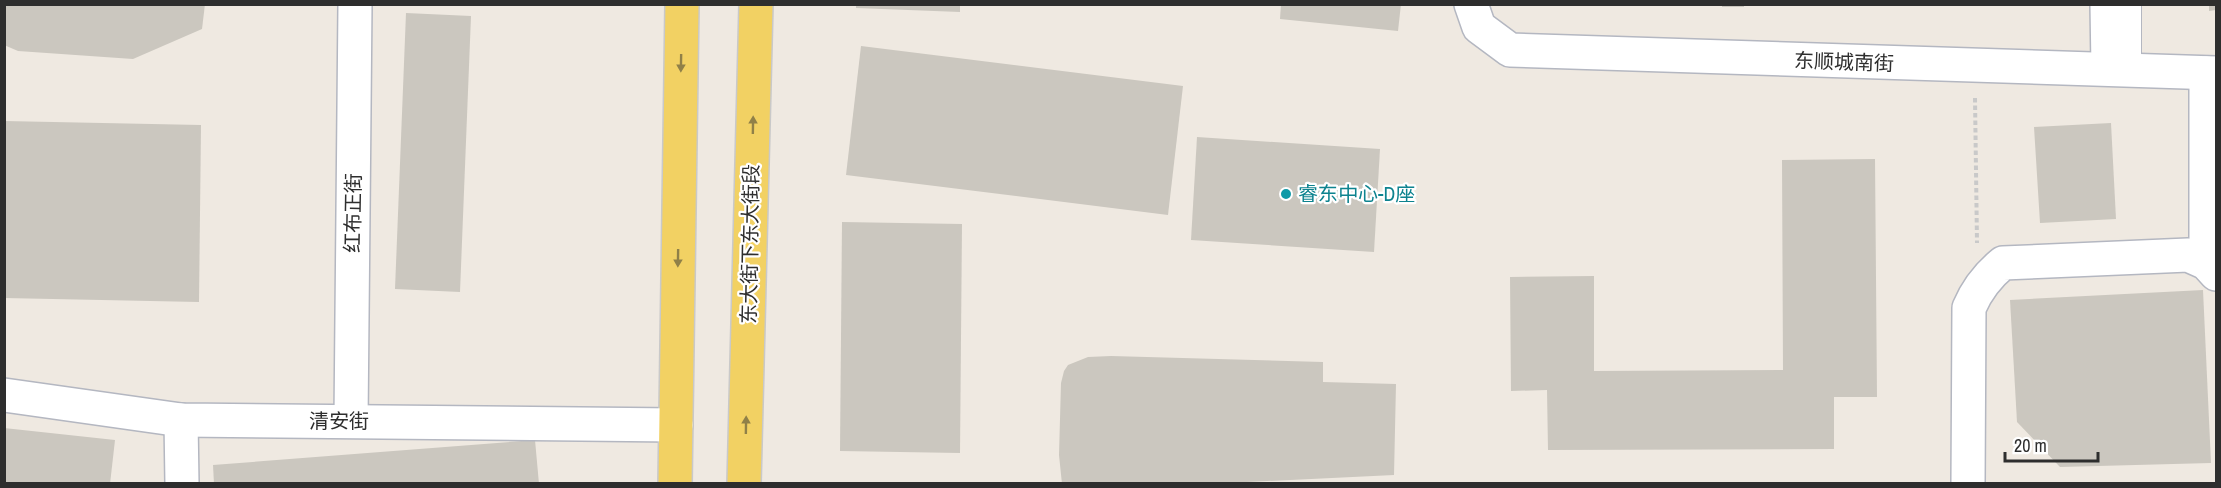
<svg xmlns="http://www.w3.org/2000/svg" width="2221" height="488" font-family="'Archivo Narrow','Noto Sans SC',sans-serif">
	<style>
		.building { fill: #cbc7bf }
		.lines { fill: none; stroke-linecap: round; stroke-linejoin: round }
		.pedestrian-casing { stroke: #b4b7c1; stroke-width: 28 }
		.minor-casing { stroke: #b4b7c1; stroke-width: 36 }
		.tertiary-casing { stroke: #b4b7c1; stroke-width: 36 }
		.primary-casing { stroke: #c9c9c9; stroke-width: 36 }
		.path { stroke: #c9c9c9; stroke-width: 4; stroke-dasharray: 4.5 3; stroke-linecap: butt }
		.pedestrian { stroke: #fff; stroke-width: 26 }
		.minor { stroke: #fff; stroke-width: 33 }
		.tertiary { stroke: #fff; stroke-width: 33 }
		.primary { stroke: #f2d163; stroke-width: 33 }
		.oneway { fill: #908048 }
		.culture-dot { fill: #0f9aa8; stroke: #fff; stroke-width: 2 }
		.labels { text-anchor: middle; stroke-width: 4.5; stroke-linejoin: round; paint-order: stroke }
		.street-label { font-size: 20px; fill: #2e2e2e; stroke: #fff }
		.culture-label { font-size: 20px; fill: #0d838f; stroke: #fff; text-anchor: start }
	</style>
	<rect width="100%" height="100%" fill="#efe9e1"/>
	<!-- building -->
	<g class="building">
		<polygon points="4,4 205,4 202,29 133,59 18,51 4,45"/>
		<polygon points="856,4 960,4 960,12 856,8"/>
		<polygon points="1281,4 1401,4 1398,31 1280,19"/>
		<rect x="1722" y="4" width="22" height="3"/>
		<polygon points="2209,4 2216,4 2216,10 2209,11"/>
		<polygon points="406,13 471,16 460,292 395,289"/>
		<polygon points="861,46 1183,86 1168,215 846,175"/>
		<polygon points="4,121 201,125 199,302 4,298"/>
		<polygon points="2111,123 2116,219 2040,223 2034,127"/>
		<polygon points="1197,137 1380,149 1374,252 1191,240"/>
		<polygon points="1875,159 1877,397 1834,397 1834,449 1548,450 1547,390 1511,391 1510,277 1594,276 1594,371 1783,370 1782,160"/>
		<polygon points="842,222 962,224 960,453 840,451"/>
		<polygon points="2203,290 2211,463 2060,467 2017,422 2010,300"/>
		<polygon points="1111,356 1323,362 1323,382 1396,384 1394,475 1207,484 1062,484 1059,455 1061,383 1064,371 1068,365 1088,357"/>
		<polygon points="4,428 115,440 110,484 4,484"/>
		<polygon points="535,440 539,484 214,484 213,465"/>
	</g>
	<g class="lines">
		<!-- pedestrian casing -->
		<g class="pedestrian-casing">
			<polyline id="pedestrian" points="2128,4 2128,69"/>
		</g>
		<!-- minor casing -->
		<g class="minor-casing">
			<g id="minor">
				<polyline points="1471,4 1479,27 1510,50 2216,73"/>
				<polyline points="2107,4 2108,68"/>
				<polyline points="2206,263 2206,73"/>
				<polyline points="181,420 182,484"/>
				<polyline points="351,421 355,4"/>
				<path d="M1968 484 1969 308C1977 289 1987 276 2003 263L2188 255 2206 263 2216 274"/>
			</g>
		</g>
		<!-- tertiary casing -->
		<g class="tertiary-casing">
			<polyline id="tertiary" points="4,395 181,420 676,425"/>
		</g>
		<!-- primary casing -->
		<g class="primary-casing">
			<g id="primary">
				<polyline points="675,484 682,4"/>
				<polyline points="744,484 756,4"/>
			</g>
		</g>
		<!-- path -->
		<polyline class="path" points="1975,98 1977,243"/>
		<!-- pedestrian -->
		<use href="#pedestrian" class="pedestrian"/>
		<!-- minor -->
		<use href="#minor" class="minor"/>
		<!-- tertiary -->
		<use href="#tertiary" class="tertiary"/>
		<!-- primary -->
		<use href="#primary" class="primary"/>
	</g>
	<!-- one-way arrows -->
	<defs><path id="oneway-solid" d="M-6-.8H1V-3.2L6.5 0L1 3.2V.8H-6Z" transform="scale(1.5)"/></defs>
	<g class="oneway">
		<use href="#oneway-solid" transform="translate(681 63) rotate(91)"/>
		<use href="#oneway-solid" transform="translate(753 125) rotate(-89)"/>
		<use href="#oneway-solid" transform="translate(678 258) rotate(91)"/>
		<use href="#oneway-solid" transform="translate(746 425) rotate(-89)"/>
	</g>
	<!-- markers -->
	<circle class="culture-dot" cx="1286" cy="194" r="6"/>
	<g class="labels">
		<!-- street labels -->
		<g class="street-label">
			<text transform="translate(1844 62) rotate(2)" y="7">东顺城南街</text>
			<text transform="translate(353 213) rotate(-89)" y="7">红布正街</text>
			<text transform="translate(750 244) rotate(-89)" y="7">东大街下东大街段</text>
			<text x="339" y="428">清安街</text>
		</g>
		<!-- culture labels -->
		<g class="culture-label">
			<text x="1298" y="201">睿东中心-D座</text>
		</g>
	</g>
	<!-- border -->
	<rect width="2221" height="488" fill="none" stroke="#2e2e2e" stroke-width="12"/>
	<!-- scale -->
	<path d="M2005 452v9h93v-9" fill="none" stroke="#2e2e2e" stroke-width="3"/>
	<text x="2014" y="452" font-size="18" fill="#2e2e2e" stroke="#ffffff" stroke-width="4.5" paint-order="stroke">20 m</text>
</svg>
